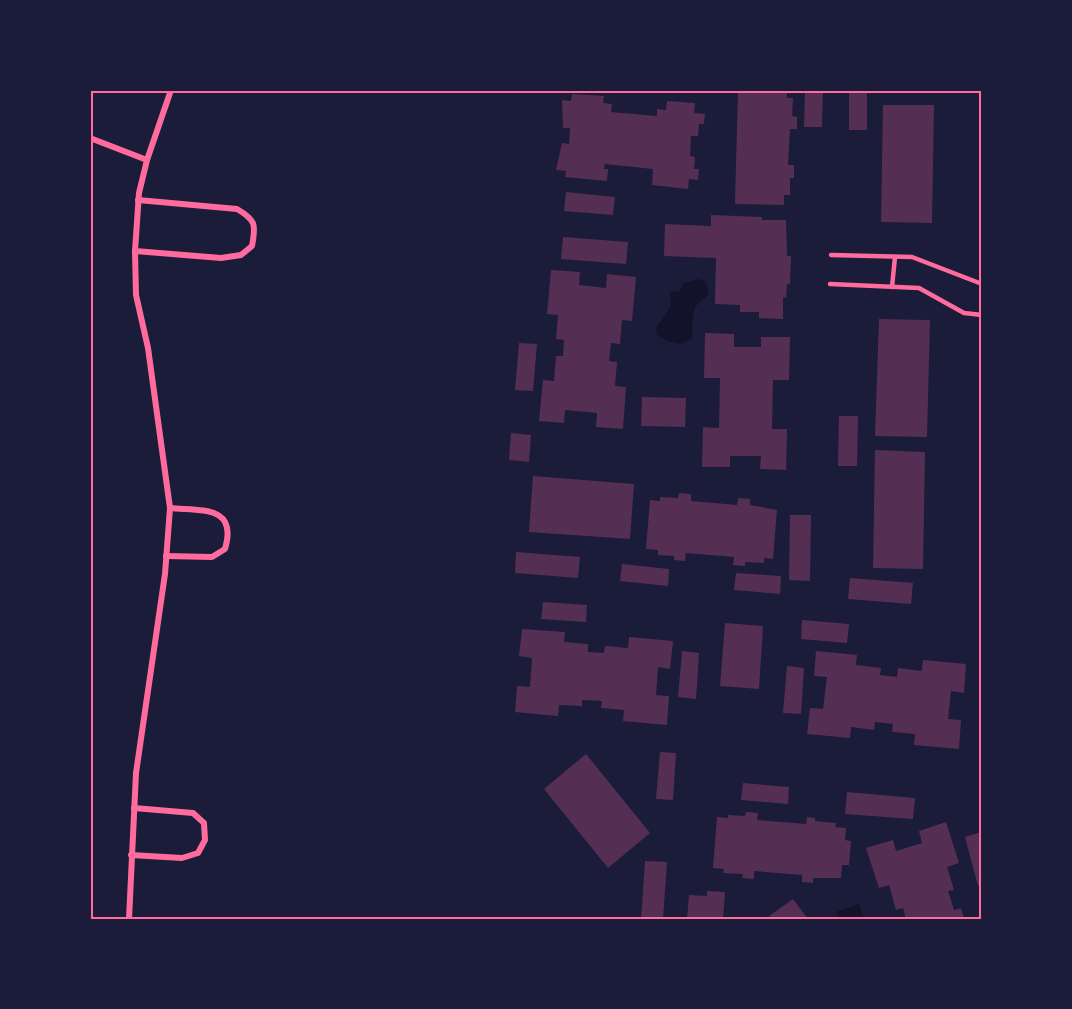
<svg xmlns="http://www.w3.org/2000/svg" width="1072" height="1009" font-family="Helvetica,sans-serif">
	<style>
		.water { fill: #12122b }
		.building { fill: #542f53 }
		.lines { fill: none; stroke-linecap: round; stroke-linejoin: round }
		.service { stroke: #ff6b9d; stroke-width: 4.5 }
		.minor { stroke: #ff6b9d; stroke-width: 6 }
		.neatline { fill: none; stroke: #ff6b9d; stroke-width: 2 }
	</style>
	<rect width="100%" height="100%" fill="#1b1b3a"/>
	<!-- water -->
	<g class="water">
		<polygon points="698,279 706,282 709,294 695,307 693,314 692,338 681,344 667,341 657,335 656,328 671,306 670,292 679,291 684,283"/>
		<polygon points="859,904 864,919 839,919 836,912"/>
	</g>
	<!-- building -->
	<g class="building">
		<polygon points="738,90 787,90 787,98 793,98 792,116 797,117 797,129 790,129 788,165 794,165 794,178 790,178 790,195 784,195 784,205 735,204"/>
		<polygon points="805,90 823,90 822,127 804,127"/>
		<rect x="849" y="91" width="18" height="39"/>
		<polygon points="572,94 604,96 603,103 612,104 611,112 657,116 657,109 666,110 667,101 695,103 694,113 705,114 704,124 699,124 698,136 691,136 690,156 695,157 694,169 699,169 698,180 689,179 688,189 652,185 653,169 605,164 604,169 608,169 607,181 565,177 566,171 556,170 562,143 569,144 570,128 563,128 562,100 571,101"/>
		<polygon points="883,105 934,105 932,223 881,222"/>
		<polygon points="566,192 615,197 613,215 564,211"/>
		<polygon points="711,215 762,217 762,220 786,220 787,256 791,256 790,284 787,284 786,298 783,297 783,319 759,318 759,312 740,312 740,305 715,304 716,258 664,256 665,224 711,226"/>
		<polygon points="563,237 628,242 626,264 561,259"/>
		<polygon points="551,270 580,272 579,285 606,288 607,274 636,277 632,321 622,320 620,344 611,343 609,361 617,362 615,386 626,387 623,429 596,427 597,413 565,410 564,423 539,421 543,380 554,381 556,356 563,356 564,340 556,339 558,315 547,314"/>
		<polygon points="879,319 930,320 927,437 875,436"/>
		<polygon points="705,333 734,334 734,347 761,347 761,337 790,337 789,380 773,380 772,429 787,429 786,470 760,469 761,456 730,456 730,467 702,467 703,427 719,428 720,378 704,378"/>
		<polygon points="519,343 537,344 533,391 515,390"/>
		<polygon points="642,397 686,398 685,427 641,426"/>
		<polygon points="839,416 858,416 857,466 838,466"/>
		<polygon points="511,433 531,435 529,462 509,460"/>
		<polygon points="875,450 925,452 923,569 873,568"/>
		<polygon points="533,476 634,484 630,539 529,532"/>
		<polygon points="679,493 691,494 691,501 737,505 738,498 750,499 750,505 777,510 773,559 764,558 764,563 745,562 745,566 733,565 734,557 686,553 685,561 674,560 674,556 658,555 658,550 646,549 650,500 660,501 660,497 678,498"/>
		<polygon points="790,515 811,515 810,581 789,580"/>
		<polygon points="516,552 580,557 578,578 515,573"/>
		<polygon points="622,564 669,569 668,586 620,581"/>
		<polygon points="736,573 781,576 780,594 734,590"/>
		<polygon points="850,578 913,583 911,604 848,599"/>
		<polygon points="543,602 587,605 586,622 541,619"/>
		<polygon points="802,620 849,624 847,643 801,639"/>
		<polygon points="725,623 763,626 759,689 720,686"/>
		<polygon points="522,629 565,632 564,642 588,644 588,652 604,653 605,646 628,648 629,637 673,641 670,669 658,667 656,695 669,696 667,725 623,721 624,710 601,708 602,701 582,700 582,706 559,705 558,716 515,712 517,686 530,687 532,658 519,656"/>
		<polygon points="682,651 699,653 696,699 678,697"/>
		<polygon points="816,651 857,655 856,665 881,668 880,675 897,677 898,668 922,671 923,660 966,664 964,693 951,691 948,719 961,720 959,749 914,745 915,734 892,732 893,724 875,722 874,730 851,727 850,738 807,734 810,708 823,709 827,677 814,676"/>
		<polygon points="787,666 804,668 801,714 783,713"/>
		<polygon points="660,752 676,753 673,800 656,799"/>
		<polygon points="586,754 650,833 608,868 544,789"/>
		<polygon points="743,783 789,787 788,804 741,800"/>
		<polygon points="847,792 915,798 913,819 845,814"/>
		<polygon points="746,812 758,813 757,820 806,824 807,817 815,818 815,821 836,823 835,827 846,828 845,840 851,841 849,865 842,865 841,878 813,878 813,883 802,882 802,875 754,871 754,879 742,878 743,874 723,873 724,869 713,868 717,817 728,818 728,815 745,816"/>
		<polygon points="946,822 959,863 947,867 954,890 948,891 954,910 961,908 964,919 906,919 903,908 896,910 889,885 879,888 866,848 893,840 896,851 922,843 919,831"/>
		<polygon points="981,832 982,885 978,886 965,837"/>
		<polygon points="645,861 667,862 663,919 641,919"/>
		<polygon points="707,891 725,892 723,919 687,919 689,895 707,896"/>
		<polygon points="793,899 808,919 771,919 769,916"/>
	</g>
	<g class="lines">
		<!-- service -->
		<g class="service">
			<polyline points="831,255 912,257 982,284"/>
			<polyline points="830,284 919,288 964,313 982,315"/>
			<polyline points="892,287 895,257"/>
		</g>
		<!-- minor -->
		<g class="minor">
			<polyline points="90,138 147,160"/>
			<path d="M135 251 221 258 241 255 252 246C256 225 256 220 237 209L138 200"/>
			<path d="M166 556 212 557 225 549C238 505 201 511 170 508"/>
			<polyline points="131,855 182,858 198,853 205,840 204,823 193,813 134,808"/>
			<polyline points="129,919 136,773 165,574 170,508 148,348 136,295 135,251 139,193 147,160 171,90"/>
		</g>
	</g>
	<!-- border -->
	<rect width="1072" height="1009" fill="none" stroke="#1b1b3a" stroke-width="183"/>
	<rect x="92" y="92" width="888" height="826" class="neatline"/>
</svg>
